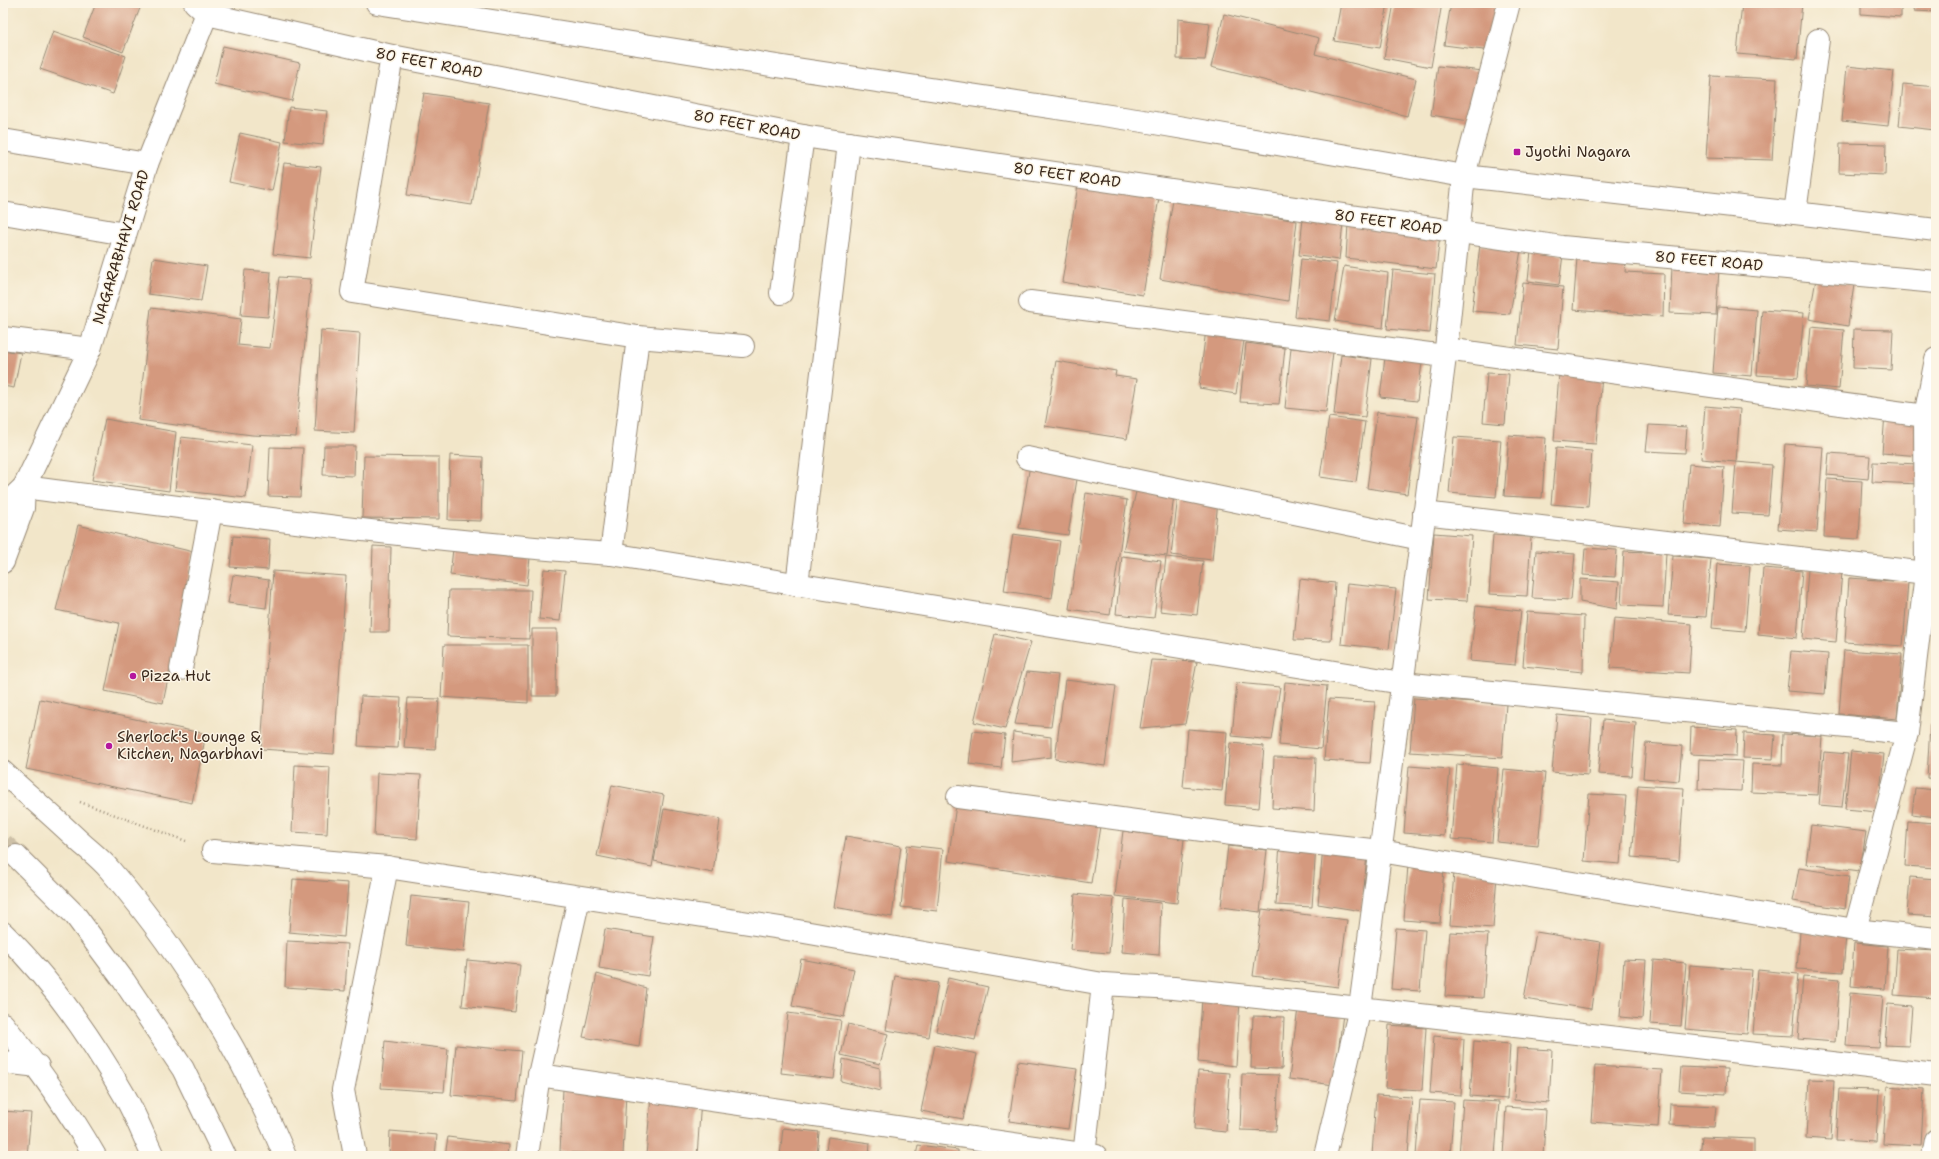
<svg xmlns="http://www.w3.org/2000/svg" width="1939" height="1159" font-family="'Shantell Sans',sans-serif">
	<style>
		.building { fill: #d4997e }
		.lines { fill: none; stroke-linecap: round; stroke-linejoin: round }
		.highway-tunnel { stroke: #cdc0a7; stroke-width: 22; stroke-dasharray: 22 11; stroke-linecap: butt }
		.minor-casing { stroke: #968874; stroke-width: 24 }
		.major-casing { stroke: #968874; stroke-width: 24 }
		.highway-casing { stroke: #968874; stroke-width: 24 }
		.path { stroke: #968874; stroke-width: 2.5; stroke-dasharray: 1 3; stroke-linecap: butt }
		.minor { stroke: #fff; stroke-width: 22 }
		.major { stroke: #fff; stroke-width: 22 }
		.highway { stroke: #fff; stroke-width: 22 }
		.poi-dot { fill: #b5179e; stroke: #fcf5e5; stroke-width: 1.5 }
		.labels { text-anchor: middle; stroke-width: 3; stroke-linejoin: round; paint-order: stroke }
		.street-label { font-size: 15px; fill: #3b2a1e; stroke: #fcf5e5 }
		.poi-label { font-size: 15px; fill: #3b2a1e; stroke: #fcf5e5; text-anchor: start }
	</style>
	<rect width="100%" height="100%" fill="#fcf5e5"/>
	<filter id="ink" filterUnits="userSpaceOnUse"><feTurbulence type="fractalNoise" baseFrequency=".025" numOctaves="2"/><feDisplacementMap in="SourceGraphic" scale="8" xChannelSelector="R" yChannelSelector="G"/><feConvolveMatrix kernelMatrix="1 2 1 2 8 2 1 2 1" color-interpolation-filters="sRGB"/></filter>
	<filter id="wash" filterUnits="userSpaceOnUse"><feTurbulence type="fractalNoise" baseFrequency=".012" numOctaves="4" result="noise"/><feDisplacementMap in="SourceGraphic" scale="16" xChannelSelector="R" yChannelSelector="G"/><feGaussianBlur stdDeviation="0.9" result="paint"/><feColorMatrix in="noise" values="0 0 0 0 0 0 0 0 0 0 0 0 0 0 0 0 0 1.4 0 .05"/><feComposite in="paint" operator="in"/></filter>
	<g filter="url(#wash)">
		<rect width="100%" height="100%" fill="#f2e6c9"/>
		<g id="blocks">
			<!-- building -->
			<g class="building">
				<polygon points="96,3 142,3 123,52 83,37"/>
				<polygon points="1341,3 1388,3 1380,48 1334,41"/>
				<polygon points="1394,3 1442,3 1431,67 1384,58"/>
				<polygon points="1451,3 1496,3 1491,51 1444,45"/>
				<polygon points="1742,3 1802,3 1797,59 1737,54"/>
				<polygon points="1861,3 1901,3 1901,17 1861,14"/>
				<polygon points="1915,3 1936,3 1936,12 1914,11"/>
				<polygon points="1224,14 1319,38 1315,54 1416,79 1407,116 1211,67"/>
				<polygon points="1178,19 1210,23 1205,60 1177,59"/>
				<polygon points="53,31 126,56 113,94 40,69"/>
				<polygon points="223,46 300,63 292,101 214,84"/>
				<polygon points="1438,66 1483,71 1475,122 1431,115"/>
				<polygon points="1847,66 1894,71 1888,126 1842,121"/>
				<polygon points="1711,76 1777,79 1772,160 1706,158"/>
				<polygon points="1903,84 1936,87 1935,130 1899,126"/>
				<polygon points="424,93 489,103 472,205 407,195"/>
				<polygon points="289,107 327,111 323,145 285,141"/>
				<polygon points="240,133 282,142 272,191 229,182"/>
				<polygon points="1840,143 1886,144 1885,175 1839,173"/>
				<polygon points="284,163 321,167 310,258 273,254"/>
				<polygon points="1078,185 1159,198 1143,295 1062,282"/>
				<polygon points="1173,200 1297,221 1288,301 1160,279"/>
				<polygon points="1303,219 1343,224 1339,260 1299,255"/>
				<polygon points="1348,224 1440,235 1436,269 1346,258"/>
				<polygon points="1480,245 1521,250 1510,314 1472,311"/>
				<polygon points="1531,251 1563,255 1559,285 1528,281"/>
				<polygon points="153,258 207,266 201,301 148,294"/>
				<polygon points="1577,258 1626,262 1625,272 1664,274 1663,317 1573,310"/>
				<polygon points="1301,259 1337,263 1330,321 1295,317"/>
				<polygon points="1344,266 1388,273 1383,328 1335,321"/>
				<polygon points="1672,266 1719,269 1716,315 1670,313"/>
				<polygon points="245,270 271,272 268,317 241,315"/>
				<polygon points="1393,270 1435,274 1430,333 1387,329"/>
				<polygon points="279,277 311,279 296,437 252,435 138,420 151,308 241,319 238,345 270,348"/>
				<polygon points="1816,279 1854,285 1848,326 1809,319"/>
				<polygon points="1523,283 1563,287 1558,349 1517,345"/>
				<polygon points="1718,307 1757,310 1752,376 1713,373"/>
				<polygon points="1762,310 1804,313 1798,378 1757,375"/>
				<polygon points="1811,327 1844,330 1839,389 1806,386"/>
				<polygon points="1206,329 1245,334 1236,394 1199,388"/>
				<polygon points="1854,329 1893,330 1891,370 1853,368"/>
				<polygon points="321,330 360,333 354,433 315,431"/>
				<polygon points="1246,343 1285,348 1279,404 1240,402"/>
				<polygon points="1291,348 1333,352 1326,412 1285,408"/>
				<polygon points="3,350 21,353 14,388 3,386"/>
				<polygon points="1386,350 1423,355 1417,401 1380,397"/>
				<polygon points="1341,355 1372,359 1365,417 1334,414"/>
				<polygon points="1056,361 1116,371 1115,376 1137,379 1127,439 1045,426"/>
				<polygon points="1487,373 1509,374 1505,424 1483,422"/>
				<polygon points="1559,373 1602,376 1596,444 1554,441"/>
				<polygon points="1705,406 1740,409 1736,462 1701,459"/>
				<polygon points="1377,412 1418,417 1407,494 1367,488"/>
				<polygon points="1885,414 1925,416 1921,456 1882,453"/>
				<polygon points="1329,417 1365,422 1356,482 1320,477"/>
				<polygon points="105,419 176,432 169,491 92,480"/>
				<polygon points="1649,425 1687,427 1685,453 1646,451"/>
				<polygon points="1509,435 1546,438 1542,498 1504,496"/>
				<polygon points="181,437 252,445 246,498 175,490"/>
				<polygon points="1454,437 1501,440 1496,497 1449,493"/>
				<polygon points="1785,444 1823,447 1817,532 1778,529"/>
				<polygon points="324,446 355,446 354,476 323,475"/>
				<polygon points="270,447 303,448 300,497 268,496"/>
				<polygon points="1556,448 1592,451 1588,507 1551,504"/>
				<polygon points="1829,453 1870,456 1868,479 1827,475"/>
				<polygon points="450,455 483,457 481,521 448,520"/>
				<polygon points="364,456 439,457 439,519 362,518"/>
				<polygon points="1736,462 1772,465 1768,515 1732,513"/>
				<polygon points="1873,462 1919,464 1919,484 1872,482"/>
				<polygon points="1689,464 1724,467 1720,527 1684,524"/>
				<polygon points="1030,465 1078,473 1068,535 1019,528"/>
				<polygon points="1827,479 1862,481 1859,539 1824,537"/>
				<polygon points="1137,487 1174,494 1167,556 1123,551"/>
				<polygon points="1086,493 1127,500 1110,615 1069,609"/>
				<polygon points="1178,496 1218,501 1212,560 1171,555"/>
				<polygon points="78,525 194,552 163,703 105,691 119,623 56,610"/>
				<polygon points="1434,533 1472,536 1467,601 1429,599"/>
				<polygon points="1013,534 1060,541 1052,598 1004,591"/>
				<polygon points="1493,535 1531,537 1527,596 1489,594"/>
				<polygon points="233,536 270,539 268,570 230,567"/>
				<polygon points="373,546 391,547 389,632 370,632"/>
				<polygon points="1585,548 1617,550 1615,577 1583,575"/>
				<polygon points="453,549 530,558 527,585 450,575"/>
				<polygon points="1536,551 1575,554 1571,600 1532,598"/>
				<polygon points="1624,551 1666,553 1663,607 1621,605"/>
				<polygon points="1122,556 1161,561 1154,618 1116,614"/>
				<polygon points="1673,556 1711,559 1706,617 1668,615"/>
				<polygon points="1166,557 1203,561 1197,615 1160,611"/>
				<polygon points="1717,564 1750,566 1745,631 1712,628"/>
				<polygon points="1763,568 1802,571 1797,638 1758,634"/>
				<polygon points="544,569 565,571 560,621 539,619"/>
				<polygon points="1808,569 1842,572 1836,642 1803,639"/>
				<polygon points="273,571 346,576 334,754 261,749"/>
				<polygon points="233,575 269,580 266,608 228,603"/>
				<polygon points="1849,578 1908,582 1903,646 1845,642"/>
				<polygon points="1300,579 1335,583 1331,641 1294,640"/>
				<polygon points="1580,579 1619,582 1617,609 1580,602"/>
				<polygon points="1347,584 1396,589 1389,649 1341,644"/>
				<polygon points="449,590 531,590 529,639 447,636"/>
				<polygon points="1476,606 1521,611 1515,665 1470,661"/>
				<polygon points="1527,612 1584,616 1583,672 1523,666"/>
				<polygon points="1614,618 1692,624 1689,673 1610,668"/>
				<polygon points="532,629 557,629 556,696 532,696"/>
				<polygon points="995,634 1031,642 1005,729 974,722"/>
				<polygon points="444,645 528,645 528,703 441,697"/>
				<polygon points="1844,650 1902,654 1897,719 1839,714"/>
				<polygon points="1791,651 1828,654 1825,694 1787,691"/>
				<polygon points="1151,660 1197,662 1185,724 1140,728"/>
				<polygon points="1027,672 1058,675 1051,727 1015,724"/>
				<polygon points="1935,675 1936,676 1936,706 1933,705"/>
				<polygon points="1065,680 1116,686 1105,766 1055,759"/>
				<polygon points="1285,682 1327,686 1321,749 1279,745"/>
				<polygon points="1237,683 1280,687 1272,740 1232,736"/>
				<polygon points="361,696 401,698 398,748 358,746"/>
				<polygon points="408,698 439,699 435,750 404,748"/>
				<polygon points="1414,698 1506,704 1502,758 1410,752"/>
				<polygon points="40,699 206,734 192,803 26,769"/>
				<polygon points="1329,699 1375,702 1370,763 1324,760"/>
				<polygon points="1557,715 1592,718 1588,775 1552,772"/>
				<polygon points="1603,720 1636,723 1632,776 1598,774"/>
				<polygon points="1930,725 1936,725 1936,779 1927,778"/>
				<polygon points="1691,727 1737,730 1736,756 1690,754"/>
				<polygon points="1188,729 1227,732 1222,791 1183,787"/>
				<polygon points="973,731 1005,735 1001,768 969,764"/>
				<polygon points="1013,732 1051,737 1051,757 1011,762"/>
				<polygon points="1744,733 1775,735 1773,759 1743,758"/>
				<polygon points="1783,734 1822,736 1818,795 1751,792 1752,764 1782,765"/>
				<polygon points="1230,743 1264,746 1259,808 1225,805"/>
				<polygon points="1646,743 1682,746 1679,781 1643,778"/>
				<polygon points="1851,751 1884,754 1878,812 1845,809"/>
				<polygon points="1824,752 1848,754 1842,807 1819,805"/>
				<polygon points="1274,757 1316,758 1314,811 1272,808"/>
				<polygon points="1699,759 1743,761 1741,791 1698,789"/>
				<polygon points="1457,764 1498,768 1492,842 1451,839"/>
				<polygon points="295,765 330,767 327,834 292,832"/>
				<polygon points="1409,766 1450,769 1444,836 1404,833"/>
				<polygon points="1504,769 1545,773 1538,846 1497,842"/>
				<polygon points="377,773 421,775 417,839 374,836"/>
				<polygon points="612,785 664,795 652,867 597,856"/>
				<polygon points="1638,785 1684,788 1679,861 1632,857"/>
				<polygon points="1915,788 1936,790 1936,817 1912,814"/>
				<polygon points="1589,794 1626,796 1620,864 1584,861"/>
				<polygon points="957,798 1101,820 1091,883 948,861"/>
				<polygon points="664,809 720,819 713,873 654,861"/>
				<polygon points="1908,821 1936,823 1936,868 1905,866"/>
				<polygon points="1811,825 1866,832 1860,871 1806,864"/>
				<polygon points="1123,831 1184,839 1177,903 1115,896"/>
				<polygon points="846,836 901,846 892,917 834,907"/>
				<polygon points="1280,843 1316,845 1312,907 1276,905"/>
				<polygon points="907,845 943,849 937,911 901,907"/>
				<polygon points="1228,846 1267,850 1260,912 1221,907"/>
				<polygon points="1323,847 1367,854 1362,911 1318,904"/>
				<polygon points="1408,865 1444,868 1440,923 1404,920"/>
				<polygon points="1799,868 1849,876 1845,909 1793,901"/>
				<polygon points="1454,872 1497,875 1493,928 1450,925"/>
				<polygon points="1910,877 1936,879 1936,917 1907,915"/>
				<polygon points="293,879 348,883 344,937 289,932"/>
				<polygon points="1075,894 1114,898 1109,953 1070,950"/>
				<polygon points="411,896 469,902 464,952 406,946"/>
				<polygon points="1125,899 1161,903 1159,955 1122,952"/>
				<polygon points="1262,909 1347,920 1338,987 1253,976"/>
				<polygon points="1396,928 1425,930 1420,991 1391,989"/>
				<polygon points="605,929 654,937 648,976 599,968"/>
				<polygon points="1450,932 1488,934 1483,998 1445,996"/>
				<polygon points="1536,932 1600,942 1591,1009 1524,999"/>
				<polygon points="1800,932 1846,935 1843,972 1797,969"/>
				<polygon points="287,941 348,944 345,991 285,987"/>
				<polygon points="1854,943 1888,946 1885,989 1851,986"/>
				<polygon points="1897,949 1936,951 1936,998 1894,995"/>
				<polygon points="801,959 854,969 844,1017 792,1006"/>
				<polygon points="1624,959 1646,960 1642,1019 1620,1017"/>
				<polygon points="467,960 520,965 515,1012 462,1006"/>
				<polygon points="1654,960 1686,963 1681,1026 1650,1024"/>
				<polygon points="1690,965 1752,970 1747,1034 1685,1029"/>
				<polygon points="1758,970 1798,974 1793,1036 1753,1034"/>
				<polygon points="597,974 646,988 639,1047 583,1037"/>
				<polygon points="895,976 938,983 929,1037 886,1030"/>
				<polygon points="1803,976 1840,979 1835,1042 1798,1039"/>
				<polygon points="948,978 988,987 975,1040 936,1031"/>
				<polygon points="1850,993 1883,996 1879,1048 1846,1046"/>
				<polygon points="1202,999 1240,1000 1236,1066 1198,1062"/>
				<polygon points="1888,1004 1912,1006 1909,1046 1885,1045"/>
				<polygon points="1298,1008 1343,1014 1334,1085 1289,1079"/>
				<polygon points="788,1013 841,1020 834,1079 781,1073"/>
				<polygon points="1253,1016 1284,1017 1282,1069 1251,1068"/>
				<polygon points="848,1024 888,1034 880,1064 841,1055"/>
				<polygon points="1389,1025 1426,1028 1422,1090 1385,1088"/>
				<polygon points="1434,1036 1464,1039 1461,1095 1430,1093"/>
				<polygon points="385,1041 448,1049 444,1092 381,1088"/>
				<polygon points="1474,1041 1510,1044 1507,1099 1470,1096"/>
				<polygon points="456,1045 522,1051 517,1101 451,1095"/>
				<polygon points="935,1045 977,1054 963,1119 921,1111"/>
				<polygon points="1517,1048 1552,1050 1549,1103 1514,1100"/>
				<polygon points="843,1059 880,1068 880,1091 841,1081"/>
				<polygon points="1018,1061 1077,1069 1068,1129 1009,1121"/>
				<polygon points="1595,1066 1662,1070 1658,1127 1591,1122"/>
				<polygon points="1681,1067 1727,1069 1726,1094 1679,1091"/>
				<polygon points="1198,1071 1230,1073 1226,1132 1194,1129"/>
				<polygon points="1242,1074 1279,1075 1276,1131 1240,1130"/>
				<polygon points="1809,1079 1834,1080 1831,1140 1806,1138"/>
				<polygon points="1887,1086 1924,1089 1921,1146 1883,1144"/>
				<polygon points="563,1089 626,1093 623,1155 560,1152"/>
				<polygon points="1839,1089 1879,1090 1876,1142 1836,1140"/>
				<polygon points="1376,1095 1412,1097 1408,1156 1372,1156"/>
				<polygon points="651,1096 701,1100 697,1156 646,1156"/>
				<polygon points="1420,1100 1454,1102 1450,1156 1416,1156"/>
				<polygon points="1463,1100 1499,1102 1495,1156 1459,1156"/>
				<polygon points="1670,1104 1716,1106 1714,1127 1669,1125"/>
				<polygon points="1506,1107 1546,1110 1543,1156 1503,1156"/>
				<polygon points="3,1111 31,1113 27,1156 3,1156"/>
				<polygon points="783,1128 819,1132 817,1156 780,1156"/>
				<polygon points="390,1131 437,1135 435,1156 389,1156"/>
				<polygon points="448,1137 509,1145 508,1156 445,1156"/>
				<polygon points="828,1137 870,1143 869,1156 825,1156"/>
				<polygon points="1702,1137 1754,1139 1754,1156 1700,1156"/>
				<polygon points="918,1145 958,1150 958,1156 916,1156"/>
				<polygon points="1869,1154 1880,1155 1880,1156 1869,1156"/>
			</g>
		</g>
	</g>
	<g filter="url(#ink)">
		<use href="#blocks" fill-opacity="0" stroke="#968874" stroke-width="1"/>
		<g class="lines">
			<!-- highway-tunnel -->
			<polyline class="highway-tunnel" points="3,844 16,856"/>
			<!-- minor casing -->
			<g class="minor-casing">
				<g id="minor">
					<polyline points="195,3 207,14"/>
					<polyline points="392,56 352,292 638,337 743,346"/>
					<polyline points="3,140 147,164"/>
					<polyline points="3,213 125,234"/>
					<polyline points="1795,213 1818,40"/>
					<polyline points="781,293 803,136"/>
					<polyline points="1030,302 1445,356"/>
					<polyline points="3,338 90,349"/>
					<polyline points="1446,349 1925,416 1926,573 1907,733 1855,930"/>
					<polyline points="1925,416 1936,359"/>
					<polyline points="1027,458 1421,539"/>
					<path d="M24 487C219 512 414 540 611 554L1402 683 1907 733"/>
					<polyline points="1424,513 1926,573"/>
					<polyline points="611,554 638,337"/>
					<polyline points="797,585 849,143"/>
					<polyline points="181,669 211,511"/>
					<path d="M3 772C28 795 54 817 79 841 89 850 101 859 110 870 183 955 242 1053 285 1156"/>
					<polyline points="958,797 1232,834 1380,851 1855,930 1936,939"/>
					<polyline points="213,851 387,867 781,928 1103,984"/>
					<path d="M3 1024C37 1066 68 1109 95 1156"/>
					<polyline points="539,1075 1096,1156"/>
					<polyline points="355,1156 343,1090 387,867"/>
					<polyline points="527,1156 539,1075 579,898"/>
					<polyline points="1084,1156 1103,984 1174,988 1360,1008 1936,1075"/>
					<polyline points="1325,1156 1360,1008 1446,349 1464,176 1509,3"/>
					<polyline points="1933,1156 1936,1140"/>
				</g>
			</g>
			<!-- major casing -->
			<g class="major-casing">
				<g id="major">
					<polyline points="377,3 790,68 1143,121 1464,176 1795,213 1936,230"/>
					<polyline points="207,14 392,56 803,136 849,143 1562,247 1936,282"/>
					<polyline points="3,507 24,487"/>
					<polyline points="3,562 23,508 24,487 90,349 147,164 211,3"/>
					<polyline points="3,1062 38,1066"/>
				</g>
			</g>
			<!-- highway casing -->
			<g class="highway-casing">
				<g id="highway">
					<polyline points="16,856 75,915 124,981 183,1069 225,1156"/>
					<path d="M3 933C50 979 90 1036 123 1093 135 1113 143 1135 153 1156"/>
				</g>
			</g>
			<!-- path -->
			<polyline class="path" points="80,802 186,841"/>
			<!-- minor -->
			<use href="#minor" class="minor"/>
			<!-- major -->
			<use href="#major" class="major"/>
			<!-- highway -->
			<use href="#highway" class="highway"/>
		</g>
	</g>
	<!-- markers -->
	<g class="poi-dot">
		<rect x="1513" y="148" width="8" height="8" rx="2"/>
		<circle cx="133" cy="676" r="4"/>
		<circle cx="109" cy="746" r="4"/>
	</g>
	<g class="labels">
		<!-- street labels -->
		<g class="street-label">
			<text transform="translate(429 63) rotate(11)" y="5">80 FEET ROAD</text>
			<text transform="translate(747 125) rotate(11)" y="5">80 FEET ROAD</text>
			<text transform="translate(1067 175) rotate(8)" y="5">80 FEET ROAD</text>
			<text transform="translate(1388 222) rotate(8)" y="5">80 FEET ROAD</text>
			<text transform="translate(121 247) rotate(-73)" y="5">NAGARABHAVI ROAD</text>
			<text transform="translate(1709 261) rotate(5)" y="5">80 FEET ROAD</text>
		</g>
		<!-- poi labels -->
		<g class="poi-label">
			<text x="1525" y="157">Jyothi Nagara</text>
			<text x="141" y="681">Pizza Hut</text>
			<text x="117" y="742">Sherlock's Lounge &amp;<tspan x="117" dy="17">Kitchen, Nagarbhavi</tspan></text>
		</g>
	</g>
	<!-- margin -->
	<rect width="1939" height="1159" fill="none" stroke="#fcf5e5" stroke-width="16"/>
</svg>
